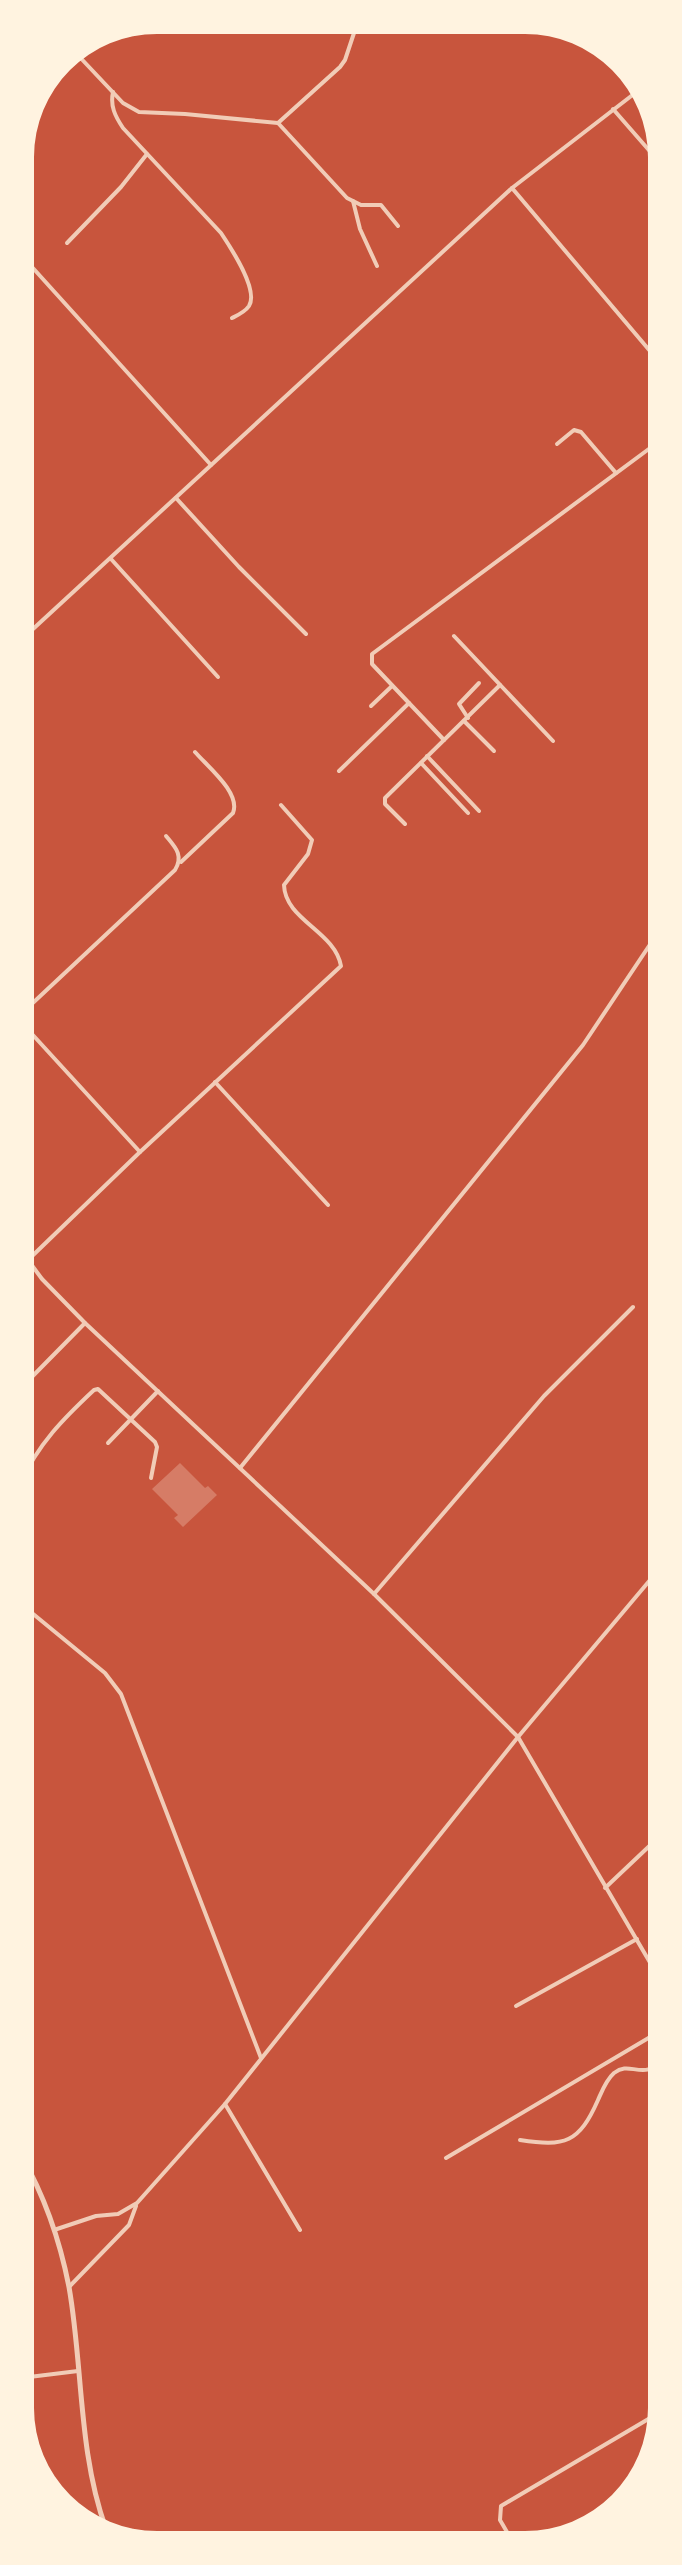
<svg xmlns="http://www.w3.org/2000/svg" width="682" height="2565" font-family="Barlow,sans-serif">
	<style>
		.building { fill: #d67c66 }
		.lines { fill: none; stroke-linecap: round; stroke-linejoin: round }
		.minor { stroke: #f1ccb7; stroke-width: 4 }
		.tertiary { stroke: #f1ccb7; stroke-width: 5 }
	</style>
	<rect width="100%" height="100%" fill="#c8553d"/>
	<!-- building -->
	<polygon class="building" points="180,1463 205,1488 208,1486 217,1495 183,1527 174,1518 178,1515 152,1489"/>
	<g class="lines">
		<!-- minor -->
		<g class="minor">
			<polyline points="74,51 123,103 139,112 185,114 278,123 347,198 361,205 381,205 398,226"/>
			<path d="M113 92C110 106 115 116 123 128L221 233C231 248 259 290 249 306 245 312 238 315 232 318"/>
			<polyline points="613,109 661,164"/>
			<polyline points="278,123 340,67 345,60 356,27"/>
			<polyline points="512,188 661,364"/>
			<polyline points="353,201 360,229 377,266"/>
			<polyline points="67,243 121,187 147,154"/>
			<polyline points="20,258 32,267 211,465"/>
			<polyline points="557,444 574,430 581,432 616,473"/>
			<polyline points="176,498 239,567 306,634"/>
			<polyline points="111,559 218,677"/>
			<polyline points="454,636 553,741"/>
			<polyline points="20,641 512,188 639,90"/>
			<polyline points="371,706 392,686"/>
			<polyline points="468,718 459,704 479,683"/>
			<polyline points="464,721 494,751"/>
			<polyline points="444,740 372,664 372,654 661,440"/>
			<polyline points="427,756 479,811"/>
			<polyline points="421,763 468,813"/>
			<polyline points="339,771 409,703"/>
			<polyline points="405,824 385,804 385,798 500,685"/>
			<path d="M181 862 233 813C241 793 208 767 195 752"/>
			<path d="M21 1014 175 870C184 855 175 847 166 836"/>
			<polyline points="21,1022 140,1152"/>
			<polyline points="215,1082 328,1205"/>
			<polyline points="21,1256 28,1260 42,1279 85,1323 374,1594 518,1737 662,1983"/>
			<path d="M28 1260 140 1152 341 966C335 931 285 920 284 885L308 854 312 840 281 805"/>
			<polyline points="21,1388 85,1323"/>
			<polyline points="108,1443 158,1391"/>
			<polyline points="240,1468 583,1045 661,928"/>
			<path d="M21 1483C37 1445 64 1418 94 1390L98 1389 155 1442 157 1447 151 1478"/>
			<polyline points="374,1594 544,1396 633,1307"/>
			<polyline points="21,1604 105,1673 121,1694 261,2058"/>
			<polyline points="605,1888 661,1835"/>
			<polyline points="516,2006 637,1939"/>
			<polyline points="225,2104 300,2230"/>
			<path d="M520 2140C565 2147 579 2143 598 2100 602 2091 606 2080 614 2073 625 2065 631 2070 643 2070 649 2070 656 2067 662 2065"/>
			<polyline points="446,2158 662,2030"/>
			<polyline points="54,2230 96,2216 118,2214 137,2203 225,2104 518,1737 661,1567"/>
			<polyline points="69,2287 129,2225 136,2206"/>
			<polyline points="21,2378 78,2371"/>
			<polyline points="514,2544 500,2520 501,2506 662,2411"/>
		</g>
		<!-- tertiary -->
		<path class="tertiary" d="M21 2155C44 2195 60 2241 69 2287 83 2366 78 2452 106 2529"/>
	</g>
	<!-- crop -->
	<path d="M0 0H682V2565H0ZM157 34H525A123 123 0 0 1 648 157V2408A123 123 0 0 1 525 2531H157A123 123 0 0 1 34 2408V157A123 123 0 0 1 157 34Z" fill="#fff3e0" fill-rule="evenodd"/>
</svg>
